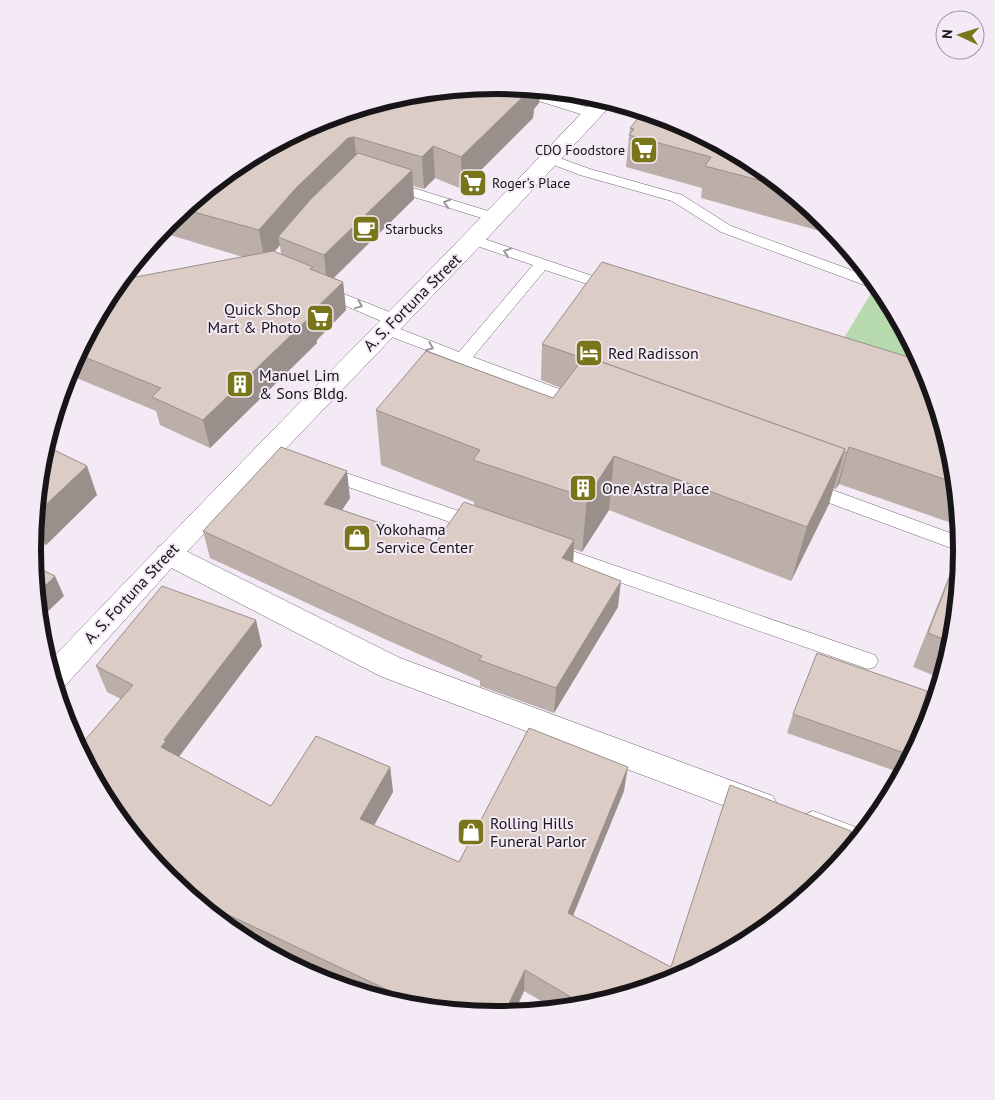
<svg xmlns="http://www.w3.org/2000/svg" width="995" height="1100" font-family="'PT Sans',sans-serif">
	<style>
		.green { fill: #b6daad }
		.lines { fill: none; stroke-linecap: round; stroke-linejoin: round }
		.service-casing { stroke: #6f6670; stroke-width: 1 }
		.minor-casing { stroke: #6f6670; stroke-width: 1 }
		.secondary-casing { stroke: #6f6670; stroke-width: 1 }
		.service { fill: #fff; fill-rule: evenodd }
		.minor { fill: #fff; fill-rule: evenodd }
		.secondary { fill: #fff; fill-rule: evenodd }
		.wall { fill: #bcafaa; fill-rule: evenodd }
		.shaded-wall { fill: #998f8b }
		.building { fill: #dbccc6; stroke: #998f8b }
		.oneway { stroke: #979698 }
		.labels { text-anchor: middle; stroke-width: 4; stroke-linejoin: round; paint-order: stroke }
		.far-poi-label { font-size: 14px; fill: #181519; stroke: #f3eaf5; text-anchor: start }
		.street-label { font-size: 16px; fill: #181519; stroke: #f3eaf5 }
		.poi-label { font-size: 16px; fill: #181519; stroke: #f3eaf5; text-anchor: start }
		.rim { fill: none; stroke: #181519; stroke-width: 6 }
	</style>
	<rect width="100%" height="100%" fill="#f3eaf5"/>
	<!-- green -->
	<polygon class="green" points="877,283 884,292 927,372 838,348"/>
	<g class="lines">
		<!-- service casing -->
		<g class="service-casing">
			<g id="service">
				<polygon points="498,85 516,87 597,110 599,113 592,117 587,116 490,86"/>
				<polygon points="551,155 590,169 682,195 731,226 873,278 883,290 875,289 721,232 672,201 580,175 546,162 544,159 546,156"/>
				<polygon points="390,181 498,214 500,217 498,220 488,220 385,188 383,185 385,182"/>
				<polygon points="473,235 619,285 622,288 619,291 614,293 545,270 473,357 586,399 588,403 586,407 580,409 574,407 379,332 377,328 379,324 385,323 459,352 533,265 468,243 466,240 468,237"/>
				<polygon points="321,285 400,316 402,320 400,324 394,325 388,324 316,293 313,290 316,287"/>
				<polygon points="325,466 483,519 485,524 483,529 476,531 319,477 316,472 319,467"/>
				<polygon points="808,481 961,537 962,552 802,493 799,488 802,483"/>
				<polygon points="549,543 875,655 878,661 875,667 868,669 542,555 540,550 542,545"/>
			</g>
		</g>
		<!-- minor casing -->
		<g class="minor-casing">
			<g id="minor">
				<polygon points="168,543 178,547 400,658 773,796 778,806 773,816 762,820 380,676 158,561 154,554 158,547"/>
				<polygon points="813,811 866,831 847,854 802,836 797,826 802,816"/>
			</g>
		</g>
		<!-- secondary casing -->
		<g class="secondary-casing">
			<path id="secondary" d="M597 97 614 102 481 245 178 561 64 687 56 689 48 663C229 472 416 287 597 97Z"/>
		</g>
		<!-- service -->
		<use href="#service" class="service"/>
		<!-- minor -->
		<use href="#minor" class="minor"/>
		<!-- secondary -->
		<use href="#secondary" class="secondary"/>
	</g>
	<!-- wall -->
	<g class="wall">
		<path d="M498 85 553 90 549 94 540 92 539 103 534 109 533 118 462 189 435 178 424 189 413 186 414 199 334 278 343 282 346 310 317 340V343L210 448 160 425 156 411 67 374 111 291 243 257 160 232 169 221 239 163ZM280 245 281 254 274 252Z"/>
		<polygon points="630,128 756,164 826,221 838,236 701,198 702,188 626,167"/>
		<polygon points="542,344 954,460 960,526 839,484 836,489 833,488 829,504 791,581 609,510 582,552 574,549 573,562 618,607 554,713 480,686 480,681 389,641 210,558 203,531 350,498 342,510 436,542 474,505 474,502 381,465 376,410 553,398 561,388 541,380"/>
		<polygon points="42,459 97,495 46,545 34,539"/>
		<polygon points="962,543 962,550 954,641 942,679 913,667"/>
		<polygon points="262,646 179,757 271,806 390,767 393,792 374,825 459,862 624,791 573,916 671,967 756,937 588,1006 555,1009 524,991 514,1013 497,1015 406,1006 339,986 259,947 239,936 168,879 121,699 107,692 96,666"/>
		<polygon points="793,714 910,755 901,773 787,733"/>
	</g>
	<!-- shaded-wall -->
	<g class="shaded-wall">
		<polygon points="527,88 540,89 539,103 534,109 533,118 462,189 461,157"/>
		<polygon points="549,90 553,90 549,94"/>
		<polygon points="354,137 358,169 278,237 280,245 265,263 259,230 296,188 348,138"/>
		<polygon points="433,146 435,178 424,189 422,157"/>
		<polygon points="412,170 414,199 327,284 324,255"/>
		<polygon points="343,282 346,310 317,340 317,343 210,448 203,420"/>
		<polygon points="849,447 839,484 836,489 847,453"/>
		<polygon points="845,449 829,504 791,581 807,527"/>
		<polygon points="614,456 609,510 582,552 587,498"/>
		<polygon points="87,466 97,495 46,545 35,520 36,514"/>
		<polygon points="347,471 350,498 328,531 324,504"/>
		<polygon points="574,540 573,567 562,558"/>
		<polygon points="55,576 64,596 39,620 37,594"/>
		<polygon points="621,581 618,607 554,713 556,688"/>
		<polygon points="256,620 262,646 174,763 161,747 164,740"/>
		<polygon points="390,767 393,792 364,843 360,819"/>
		<polygon points="628,767 624,791 565,935 568,913"/>
		<polygon points="525,970 524,991 514,1013 504,1014"/>
	</g>
	<!-- building -->
	<g class="building">
		<polygon points="498,85 532,88 461,157 433,146 422,157 354,137 348,138 296,188 259,230 183,209 239,163 320,120 407,94"/>
		<polygon points="644,111 676,121 756,164 785,187 705,166 711,157 629,135 634,129 630,128"/>
		<polygon points="358,153 412,170 324,255 278,237 310,200"/>
		<polygon points="273,251 313,267 310,269 343,282 311,313 313,314 203,420 152,397 161,388 77,354 111,291 120,280"/>
		<polygon points="602,262 921,361 927,372 954,460 956,483 849,447 847,453 844,452 845,449 585,356 583,358 542,344"/>
		<polygon points="426,351 553,398 585,356 845,449 807,527 614,456 587,498 473,460 480,450 376,410"/>
		<polygon points="46,446 87,466 36,514 42,459"/>
		<polygon points="281,447 347,471 324,504 436,542 464,502 574,540 562,558 621,581 556,688 479,660 482,656 386,615 203,531"/>
		<polygon points="962,545 962,550 953,643 928,633"/>
		<polygon points="34,566 55,576 37,594"/>
		<polygon points="162,586 256,620 164,740 166,741 161,747 271,806 316,736 390,767 360,819 459,862 529,728 628,767 568,913 671,967 730,785 851,831 840,862 826,879 756,937 675,980 586,1006 525,970 504,1014 497,1015 406,1006 387,1000 392,992 201,902 187,893 168,879 111,808 78,748 133,685 96,666"/>
		<polygon points="817,653 927,691 910,755 793,714"/>
	</g>
	<!-- one-way arrows -->
	<defs><path id="oneway-chevron" d="M-2-3.5L2.5 0L-2 3.5" fill="none" stroke-width="1.6" stroke-linecap="round" stroke-linejoin="round" transform="scale(1.25)"/></defs>
	<g class="oneway">
		<use href="#oneway-chevron" transform="translate(447 203) rotate(-163)"/>
		<use href="#oneway-chevron" transform="translate(507 252) rotate(-161)"/>
		<use href="#oneway-chevron" transform="translate(359 305) rotate(22)"/>
		<use href="#oneway-chevron" transform="translate(430 347) rotate(22)"/>
	</g>
	<!-- icons -->
	<defs>
		<g id="supermarket-square" transform="scale(1.4375)"><rect x="-9" y="-9" width="18" height="18" rx="4" fill="#79751a" stroke="#f3eaf5"/><path d="M-6-5.5h2.5l.6 2H6L4.5 2H-2.5L-4.4-4H-6ZM-1.5 3.2a1.3 1.3 0 1 0 .1 0ZM3 3.2a1.3 1.3 0 1 0 .1 0Z" fill="#fff"/></g>
		<g id="cafe-square" transform="scale(1.4375)"><rect x="-9" y="-9" width="18" height="18" rx="4" fill="#79751a" stroke="#f3eaf5"/><path d="M-5.5-4.5H6V0H3Q3 3.5 0 3.5H-2.5Q-5.5 3.5-5.5 0ZM3-3.2v2h1.7v-2ZM-6 4.5H4V6H-6Z" fill="#fff"/></g>
		<g id="hotel-square" transform="scale(1.4375)"><rect x="-9" y="-9" width="18" height="18" rx="4" fill="#79751a" stroke="#f3eaf5"/><path d="M-6-4.5h1.5V1H6V5H4.5V3h-9V5H-6ZM-4 0a1.8 1.8 0 1 1 3.6 0ZM.5 0V-2.5h3Q6-2.5 6 0Z" fill="#fff"/></g>
		<g id="building-square" transform="scale(1.4375)"><rect x="-9" y="-9" width="18" height="18" rx="4" fill="#79751a" stroke="#f3eaf5"/><path d="M-4-6H4V6H1V3H-1V6H-4ZM-2.5-4.3h1.7v1.8h-1.7ZM.8-4.3h1.7v1.8H.8ZM-2.5-1h1.7V.8h-1.7ZM.8-1h1.7V.8H.8Z" fill="#fff"/></g>
		<g id="shop-square" transform="scale(1.4375)"><rect x="-9" y="-9" width="18" height="18" rx="4" fill="#79751a" stroke="#f3eaf5"/><path d="M-5-2.5h2.3a2.7 3.5 0 0 1 5.4 0H5L5.5 6h-11ZM-1.5-2.5h3a1.5 2.3 0 0 0-3 0Z" fill="#fff"/></g>
	</defs>
	<g fill-rule="evenodd">
		<use href="#supermarket-square" x="644" y="150"/>
		<use href="#supermarket-square" x="473" y="183"/>
		<use href="#cafe-square" x="366" y="229"/>
		<use href="#supermarket-square" x="320" y="318"/>
		<use href="#hotel-square" x="589" y="353"/>
		<use href="#building-square" x="240" y="384"/>
		<use href="#building-square" x="583" y="488"/>
		<use href="#shop-square" x="357" y="538"/>
		<use href="#shop-square" x="471" y="832"/>
	</g>
	<g class="labels">
		<!-- far-poi labels -->
		<g class="far-poi-label">
			<text x="625" y="155" text-anchor="end">CDO Foodstore</text>
			<text x="492" y="188">Roger's Place</text>
			<text x="385" y="234">Starbucks</text>
		</g>
		<!-- street labels -->
		<g class="street-label">
			<text transform="translate(412 302) rotate(-45)" y="6">A. S. Fortuna Street</text>
			<text transform="translate(131 593) rotate(-47)" y="6">A. S. Fortuna Street</text>
		</g>
		<!-- poi labels -->
		<g class="poi-label">
			<text x="301" y="315" text-anchor="end">Quick Shop<tspan x="301" dy="18">Mart &amp; Photo</tspan></text>
			<text x="608" y="359">Red Radisson</text>
			<text x="259" y="381">Manuel Lim<tspan x="259" dy="18">&amp; Sons Bldg.</tspan></text>
			<text x="602" y="494">One Astra Place</text>
			<text x="376" y="535">Yokohama<tspan x="376" dy="18">Service Center</tspan></text>
			<text x="490" y="829">Rolling Hills<tspan x="490" dy="18">Funeral Parlor</tspan></text>
		</g>
	</g>
	<!-- crop -->
	<path d="M0 0H995V1100H0ZM41 550a456 456 0 1 1 912 0a456 456 0 1 1-912 0Z" fill="#f3eaf5" fill-rule="evenodd"/>
	<path class="rim" d="M41 550a456 456 0 1 1 912 0a456 456 0 1 1-912 0Z"/>
	<!-- north arrow -->
	<g transform="translate(960 35) rotate(274)"><circle r="24" fill="#f3eaf5" stroke="#9b959d"/>
	<path d="M0-4L9 19L0 12L-9 19Z" fill="#79751a"/>
	<text y="-8" font-size="14" font-weight="bold" text-anchor="middle" fill="#181519">N</text>
	</g>
</svg>
